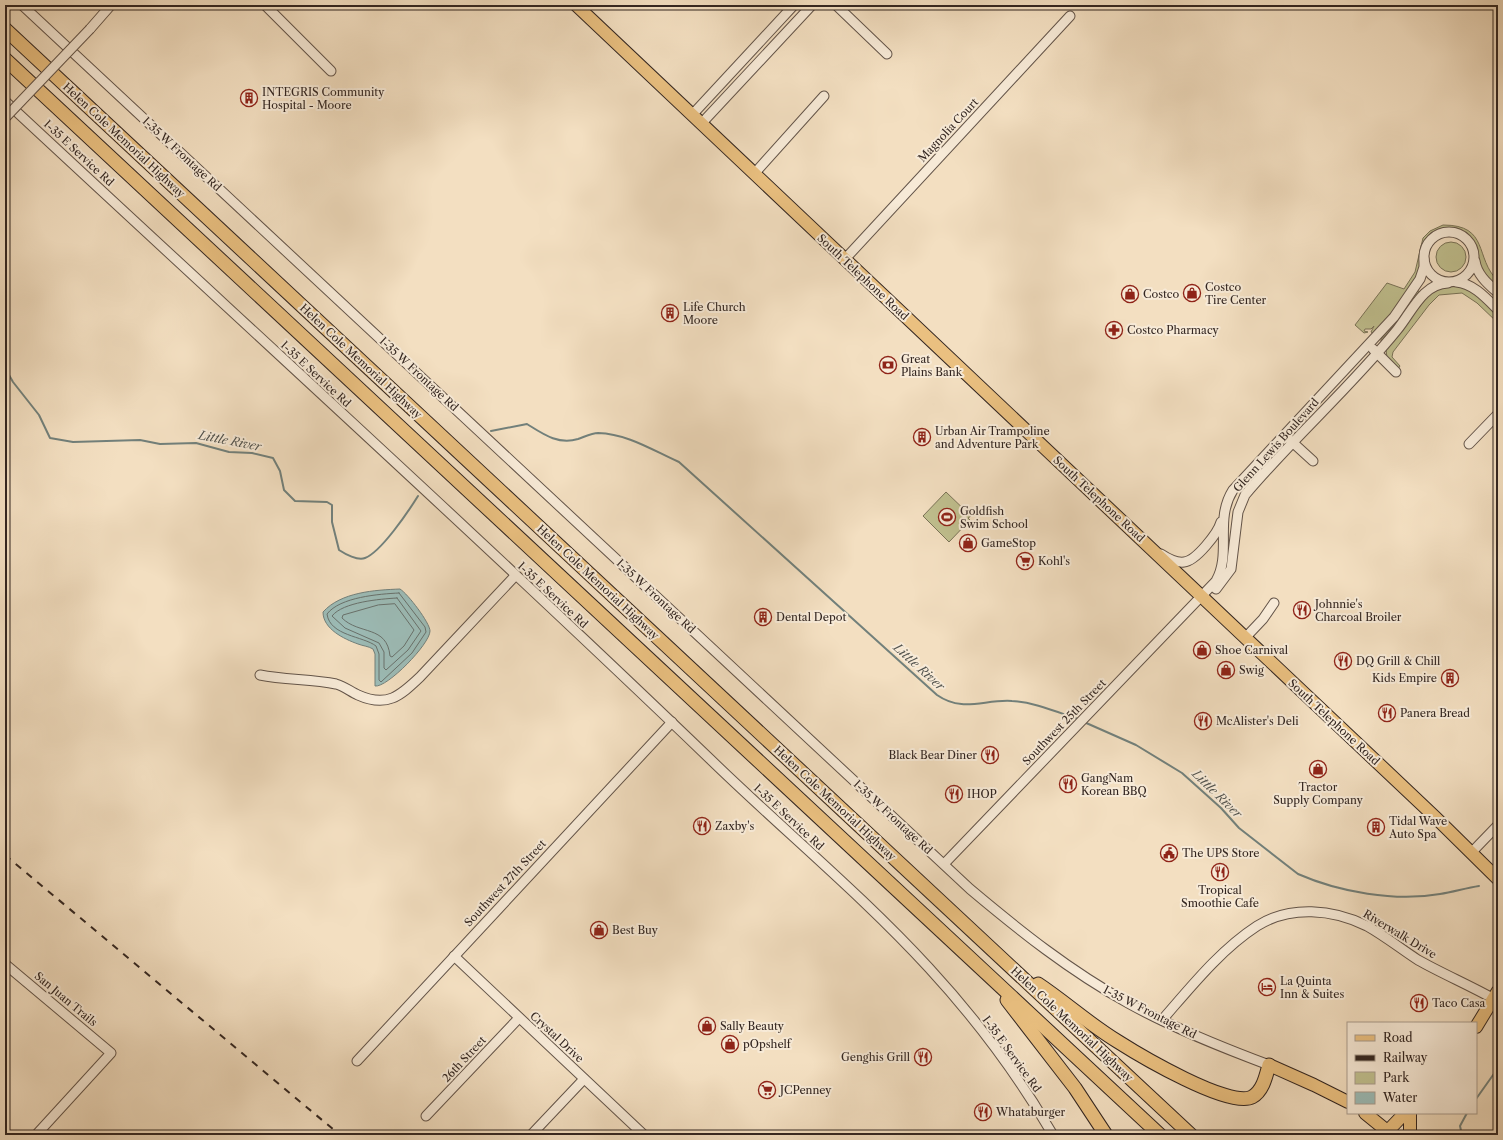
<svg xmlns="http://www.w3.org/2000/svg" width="1503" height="1140" font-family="'Libre Caslon Text',serif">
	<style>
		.green { fill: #c0c08f; stroke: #7a7358 }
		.water { fill: #9cbcb7; stroke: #72807b }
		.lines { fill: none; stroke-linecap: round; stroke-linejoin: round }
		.shore { stroke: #68716c; stroke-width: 1 }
		.stream { stroke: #72807b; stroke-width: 2 }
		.minor-casing { stroke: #635449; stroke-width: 11 }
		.major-casing { stroke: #332621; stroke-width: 14 }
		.highway-casing { stroke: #332621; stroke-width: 15 }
		.minor { stroke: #f7ead7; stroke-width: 9 }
		.major { stroke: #eac080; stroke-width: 12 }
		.highway { stroke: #eac080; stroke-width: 13 }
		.rail { stroke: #332621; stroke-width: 2; stroke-dasharray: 7 7; stroke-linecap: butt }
		.minor-bridge-casing { stroke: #635449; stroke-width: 11; stroke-linecap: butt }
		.minor-bridge { stroke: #f7ead7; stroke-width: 9 }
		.labels { text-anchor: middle; stroke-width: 4; stroke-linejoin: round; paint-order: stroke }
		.poi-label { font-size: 11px; fill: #332621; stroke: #f7ead7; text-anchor: start }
		.street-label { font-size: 11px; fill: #332621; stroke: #f7ead7 }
		.water-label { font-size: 12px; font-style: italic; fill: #52534e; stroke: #f7ead7 }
	</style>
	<rect width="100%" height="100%" fill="#f3dfc1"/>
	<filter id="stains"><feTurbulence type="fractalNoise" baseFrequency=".005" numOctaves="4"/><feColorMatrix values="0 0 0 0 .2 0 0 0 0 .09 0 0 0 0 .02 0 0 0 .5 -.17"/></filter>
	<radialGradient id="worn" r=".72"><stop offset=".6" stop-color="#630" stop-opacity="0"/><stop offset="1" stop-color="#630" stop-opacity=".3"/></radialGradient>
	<!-- green -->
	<g class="green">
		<path d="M1443 225C1490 225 1474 258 1498 281V289C1491 282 1481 273 1479 263 1475 244 1477 238 1457 228L1440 231 1431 236 1423 251 1422 268 1395 311 1374 334 1371 332 1374 326 1371 329H1365L1364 331 1368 332 1364 333 1355 325 1387 283 1404 289 1415 272 1423 238 1430 231Z"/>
		<circle cx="1451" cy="257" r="15"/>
		<polygon points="1457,285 1470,289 1498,314 1498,323 1477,303 1462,293 1439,295 1429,305 1393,352 1392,357 1400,366 1398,369 1387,358 1386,349 1429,295 1435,290"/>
		<polygon points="1417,290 1421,293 1381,341 1381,339 1394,324"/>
		<polygon points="946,492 971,516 968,518 970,520 949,542 923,516"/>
	</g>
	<!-- water -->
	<path class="water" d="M400 589C408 594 430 623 430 631 430 644 387 688 375 686V654L373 649C368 646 363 646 358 644 344 639 323 629 323 612 341 592 375 590 400 589Z"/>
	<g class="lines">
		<!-- shore -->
		<g class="shore">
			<path d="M399 593 425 627 426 632 412 653 381 682 379 680V654L376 646C363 636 330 636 327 614 340 597 379 594 399 593Z"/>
			<path d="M397 598 421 631 408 650 386 670 384 668V652L379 643 345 628 332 616C343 602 380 599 397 598Z"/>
			<path d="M395 604 414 630 404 646 392 657 390 656C387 625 359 635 342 618L343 615 378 605Z"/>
		</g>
		<!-- stream -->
		<g class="stream">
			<path d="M5 368 13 382 39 415 50 438 73 442 140 440 160 444 196 443 229 452 252 453 273 458 280 471 284 490 295 501 327 502 332 505V522L339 550C345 554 358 561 365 558 381 552 408 512 418 496"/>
			<path d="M491 431 527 424C543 434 558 445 578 439 584 437 592 433 598 433 628 434 652 450 679 462L937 695C963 713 984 699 1012 701 1034 702 1057 712 1078 719"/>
			<path d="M1084 722 1136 745 1182 773 1221 808 1239 828 1298 874C1339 892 1395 902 1440 894 1453 892 1466 888 1479 886"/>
			<polyline points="1476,1099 1498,1068"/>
			<polyline points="1462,1135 1460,1126 1467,1113"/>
		</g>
		<!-- minor casing -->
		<g class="minor-casing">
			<g id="minor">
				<path d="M22 5 970 889C1020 931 1070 971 1128 1003 1173 1028 1221 1047 1269 1065"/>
				<polyline points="265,5 331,71"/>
				<polyline points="836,5 887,54"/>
				<polyline points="90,29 111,5"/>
				<path d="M5 101C240 320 478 536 710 759 782 829 861 894 929 968 976 1019 1018 1075 1053 1135"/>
				<polyline points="692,115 794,5"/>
				<polyline points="701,124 812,5"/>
				<polyline points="754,174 824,96"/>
				<circle cx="1449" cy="257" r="25"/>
				<polyline points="845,259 1070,16"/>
				<path d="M1475 261C1477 275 1488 284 1498 293"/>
				<path d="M1456 282C1473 283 1487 299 1498 310"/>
				<polyline points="1373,349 1396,372"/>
				<polyline points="1290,440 1313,461"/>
				<polyline points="1469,444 1498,414"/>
				<path d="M1161 554C1167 558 1176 563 1184 562 1196 561 1218 533 1221 522"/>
				<path d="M1216 589 1231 569 1238 512 1245 495C1293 438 1350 388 1397 330 1412 312 1422 284 1448 283"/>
				<polyline points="1245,638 1263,619 1274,603"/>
				<path d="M260 675C285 680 312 679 336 684 344 686 351 692 358 695 387 708 400 696 420 677L515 576"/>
				<polyline points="1471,853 1498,825"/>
				<path d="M944 864 1216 581C1232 553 1214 520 1233 490L1394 317 1420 279 1424 267V259"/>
				<polyline points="454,956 644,1135"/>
				<polyline points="5,964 111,1053 36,1135"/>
				<path d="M1162 1020C1190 988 1220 950 1257 926 1290 905 1333 909 1367 926 1385 936 1401 949 1418 960 1443 974 1469 985 1494 999"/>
				<polyline points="357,1061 672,722"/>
				<polyline points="426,1116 519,1018"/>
				<polyline points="531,1135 584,1079"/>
			</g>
		</g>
		<!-- major casing -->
		<g class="major-casing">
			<g id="major">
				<polyline points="576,5 1435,817 1498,879"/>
				<polyline points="1476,1027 1498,991"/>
				<polyline points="1269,1065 1314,1085 1348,1102"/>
				<polyline points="1365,1113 1392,1135"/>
				<polyline points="1410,1113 1410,1135"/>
				<polyline points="1384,1135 1405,1113"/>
			</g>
		</g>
		<!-- highway casing -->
		<g class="highway-casing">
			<g id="highway">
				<polyline points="5,29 1191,1135"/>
				<polyline points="5,59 1160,1135"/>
				<path d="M1038 984C1065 1002 1089 1024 1117 1041 1139 1055 1230 1109 1252 1097 1263 1091 1266 1076 1269 1065"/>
				<polyline points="1007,1000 1075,1088 1106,1135"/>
			</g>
		</g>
		<!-- minor -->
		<use href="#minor" class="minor"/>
		<!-- major -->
		<use href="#major" class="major"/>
		<!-- highway -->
		<use href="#highway" class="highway"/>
		<!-- rail -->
		<polyline class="rail" points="5,855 340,1135"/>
		<!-- minor-bridge casing -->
		<g class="minor-bridge-casing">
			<polyline id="minor-bridge" points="5,118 90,29"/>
		</g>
		<!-- minor-bridge -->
		<use href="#minor-bridge" class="minor-bridge"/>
	</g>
	<!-- icons -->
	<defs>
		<g id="building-ring" transform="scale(0.9)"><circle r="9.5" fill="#f7ead7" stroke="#8f2418" stroke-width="1.5"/><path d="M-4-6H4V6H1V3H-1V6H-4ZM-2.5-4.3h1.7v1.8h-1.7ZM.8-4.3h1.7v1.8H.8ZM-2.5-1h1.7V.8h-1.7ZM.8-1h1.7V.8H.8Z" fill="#8f2418"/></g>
		<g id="shop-ring" transform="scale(0.9)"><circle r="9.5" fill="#f7ead7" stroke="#8f2418" stroke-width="1.5"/><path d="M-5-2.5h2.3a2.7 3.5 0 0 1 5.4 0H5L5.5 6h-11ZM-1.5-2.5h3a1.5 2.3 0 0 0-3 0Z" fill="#8f2418"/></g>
		<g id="pharmacy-ring" transform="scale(0.9)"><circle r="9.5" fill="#f7ead7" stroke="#8f2418" stroke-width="1.5"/><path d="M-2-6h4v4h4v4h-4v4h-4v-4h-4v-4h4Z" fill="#8f2418"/></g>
		<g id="bank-ring" transform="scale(0.9)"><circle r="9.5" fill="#f7ead7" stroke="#8f2418" stroke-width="1.5"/><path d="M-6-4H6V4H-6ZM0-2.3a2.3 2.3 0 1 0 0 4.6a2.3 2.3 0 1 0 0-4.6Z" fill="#8f2418"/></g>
		<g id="stadium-ring" transform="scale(0.9)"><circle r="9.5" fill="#f7ead7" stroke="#8f2418" stroke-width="1.5"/><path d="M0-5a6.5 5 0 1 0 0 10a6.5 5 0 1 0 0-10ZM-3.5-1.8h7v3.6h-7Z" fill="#8f2418"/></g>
		<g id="supermarket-ring" transform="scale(0.9)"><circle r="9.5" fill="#f7ead7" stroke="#8f2418" stroke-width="1.5"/><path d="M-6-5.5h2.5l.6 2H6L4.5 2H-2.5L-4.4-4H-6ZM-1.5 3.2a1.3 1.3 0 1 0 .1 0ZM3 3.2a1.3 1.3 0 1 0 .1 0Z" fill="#8f2418"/></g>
		<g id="restaurant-ring" transform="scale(0.9)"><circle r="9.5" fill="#f7ead7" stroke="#8f2418" stroke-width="1.5"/><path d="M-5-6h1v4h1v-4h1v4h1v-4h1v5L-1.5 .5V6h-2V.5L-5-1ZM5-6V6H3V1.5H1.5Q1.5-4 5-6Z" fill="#8f2418"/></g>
		<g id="civic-ring" transform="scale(0.9)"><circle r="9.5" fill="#f7ead7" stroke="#8f2418" stroke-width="1.5"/><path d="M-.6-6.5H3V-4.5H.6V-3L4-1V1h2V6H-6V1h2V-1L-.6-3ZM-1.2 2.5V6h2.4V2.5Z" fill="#8f2418"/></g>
		<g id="hotel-ring" transform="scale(0.9)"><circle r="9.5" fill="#f7ead7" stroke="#8f2418" stroke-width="1.5"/><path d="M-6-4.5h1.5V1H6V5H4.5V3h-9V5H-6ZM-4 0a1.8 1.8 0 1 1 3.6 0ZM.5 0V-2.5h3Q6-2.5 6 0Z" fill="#8f2418"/></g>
	</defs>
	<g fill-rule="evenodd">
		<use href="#building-ring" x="249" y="98"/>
		<use href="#shop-ring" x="1192" y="293"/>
		<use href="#shop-ring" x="1130" y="294"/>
		<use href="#building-ring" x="670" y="313"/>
		<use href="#pharmacy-ring" x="1114" y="330"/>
		<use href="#bank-ring" x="888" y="365"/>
		<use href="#building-ring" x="922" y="437"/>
		<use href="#stadium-ring" x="947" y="517"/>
		<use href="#shop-ring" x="968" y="543"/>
		<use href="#supermarket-ring" x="1025" y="561"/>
		<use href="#restaurant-ring" x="1302" y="610"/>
		<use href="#building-ring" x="763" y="617"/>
		<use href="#shop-ring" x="1202" y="650"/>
		<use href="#restaurant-ring" x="1343" y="661"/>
		<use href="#shop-ring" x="1226" y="670"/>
		<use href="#building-ring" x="1450" y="678"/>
		<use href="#restaurant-ring" x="1387" y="713"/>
		<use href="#restaurant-ring" x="1203" y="721"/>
		<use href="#restaurant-ring" x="990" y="755"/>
		<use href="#shop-ring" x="1318" y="769"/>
		<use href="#restaurant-ring" x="1068" y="784"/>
		<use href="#restaurant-ring" x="954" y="794"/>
		<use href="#restaurant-ring" x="702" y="826"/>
		<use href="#building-ring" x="1376" y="827"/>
		<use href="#civic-ring" x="1169" y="853"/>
		<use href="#restaurant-ring" x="1220" y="872"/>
		<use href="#shop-ring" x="599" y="930"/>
		<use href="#hotel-ring" x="1267" y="987"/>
		<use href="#restaurant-ring" x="1419" y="1003"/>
		<use href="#shop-ring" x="707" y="1026"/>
		<use href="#shop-ring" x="730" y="1044"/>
		<use href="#restaurant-ring" x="923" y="1057"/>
		<use href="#supermarket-ring" x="767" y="1090"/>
		<use href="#restaurant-ring" x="983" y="1112"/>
	</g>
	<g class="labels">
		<!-- poi labels -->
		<g class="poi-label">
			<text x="262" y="96">INTEGRIS Community<tspan x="262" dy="13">Hospital - Moore</tspan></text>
			<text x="1205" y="291">Costco<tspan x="1205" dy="13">Tire Center</tspan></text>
			<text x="1143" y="298">Costco</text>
			<text x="683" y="311">Life Church<tspan x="683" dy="13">Moore</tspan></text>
			<text x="1127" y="334">Costco Pharmacy</text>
			<text x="901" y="363">Great<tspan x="901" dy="13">Plains Bank</tspan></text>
			<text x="935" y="435">Urban Air Trampoline<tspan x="935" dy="13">and Adventure Park</tspan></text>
			<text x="960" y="515">Goldfish<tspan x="960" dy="13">Swim School</tspan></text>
			<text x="981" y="547">GameStop</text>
			<text x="1038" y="565">Kohl's</text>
			<text x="1315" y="608">Johnnie's<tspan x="1315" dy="13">Charcoal Broiler</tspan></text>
			<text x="776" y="621">Dental Depot</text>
			<text x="1215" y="654">Shoe Carnival</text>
			<text x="1356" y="665">DQ Grill &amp; Chill</text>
			<text x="1239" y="674">Swig</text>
			<text x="1437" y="682" text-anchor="end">Kids Empire</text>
			<text x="1400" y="717">Panera Bread</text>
			<text x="1216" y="725">McAlister's Deli</text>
			<text x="977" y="759" text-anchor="end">Black Bear Diner</text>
			<text x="1081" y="782">GangNam<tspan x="1081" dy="13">Korean BBQ</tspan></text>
			<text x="1318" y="791" text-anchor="middle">Tractor<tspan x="1318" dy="13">Supply Company</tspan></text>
			<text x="967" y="798">IHOP</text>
			<text x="1389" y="825">Tidal Wave<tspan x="1389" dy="13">Auto Spa</tspan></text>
			<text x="715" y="830">Zaxby's</text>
			<text x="1182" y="857">The UPS Store</text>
			<text x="1220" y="894" text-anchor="middle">Tropical<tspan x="1220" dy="13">Smoothie Cafe</tspan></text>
			<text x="612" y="934">Best Buy</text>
			<text x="1280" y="985">La Quinta<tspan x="1280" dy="13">Inn &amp; Suites</tspan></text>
			<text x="1432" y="1007">Taco Casa</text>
			<text x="720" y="1030">Sally Beauty</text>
			<text x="743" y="1048">pOpshelf</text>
			<text x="910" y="1061" text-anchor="end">Genghis Grill</text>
			<text x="780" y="1094">JCPenney</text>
			<text x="996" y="1116">Whataburger</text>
		</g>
		<!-- street labels -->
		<g class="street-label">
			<text transform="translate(948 130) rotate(-47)" y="4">Magnolia Court</text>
			<text transform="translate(124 140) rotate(43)" y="4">Helen Cole Memorial Highway</text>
			<text transform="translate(79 153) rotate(43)" y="4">I-35 E Service Rd</text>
			<text transform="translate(182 154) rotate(43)" y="4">I-35 W Frontage Rd</text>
			<text transform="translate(863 277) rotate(43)" y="4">South Telephone Road</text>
			<text transform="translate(361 361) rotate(43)" y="4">Helen Cole Memorial Highway</text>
			<text transform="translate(316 374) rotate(43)" y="4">I-35 E Service Rd</text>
			<text transform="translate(419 374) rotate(43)" y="4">I-35 W Frontage Rd</text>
			<text transform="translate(1276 445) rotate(-48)" y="4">Glenn Lewis Boulevard</text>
			<text transform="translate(1099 499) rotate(43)" y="4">South Telephone Road</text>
			<text transform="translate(598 582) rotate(43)" y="4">Helen Cole Memorial Highway</text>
			<text transform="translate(553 595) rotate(43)" y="4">I-35 E Service Rd</text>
			<text transform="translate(656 596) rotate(43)" y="4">I-35 W Frontage Rd</text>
			<text transform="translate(1064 722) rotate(-46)" y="4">Southwest 25th Street</text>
			<text transform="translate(1334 722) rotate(43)" y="4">South Telephone Road</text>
			<text transform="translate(835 803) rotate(43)" y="4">Helen Cole Memorial Highway</text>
			<text transform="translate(789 817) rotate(43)" y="4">I-35 E Service Rd</text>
			<text transform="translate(893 817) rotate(43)" y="4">I-35 W Frontage Rd</text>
			<text transform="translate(505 883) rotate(-47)" y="4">Southwest 27th Street</text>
			<text transform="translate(1400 934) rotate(31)" y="4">Riverwalk Drive</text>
			<text transform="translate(66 999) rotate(40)" y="4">San Juan Trails</text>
			<text transform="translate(1150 1012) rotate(27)" y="4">I-35 W Frontage Rd</text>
			<text transform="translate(1072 1024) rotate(43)" y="4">Helen Cole Memorial Highway</text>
			<text transform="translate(557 1037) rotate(43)" y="4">Crystal Drive</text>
			<text transform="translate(1012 1054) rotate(54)" y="4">I-35 E Service Rd</text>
			<text transform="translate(464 1059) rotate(-47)" y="4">26th Street</text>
		</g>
		<!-- water labels -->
		<g class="water-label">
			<text transform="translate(230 441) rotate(11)" y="4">Little River</text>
			<text transform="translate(919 667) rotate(42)" y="4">Little River</text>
			<text transform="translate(1217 794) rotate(44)" y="4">Little River</text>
		</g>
	</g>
	<!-- margin -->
	<rect width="1503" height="1140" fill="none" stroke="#f3dfc1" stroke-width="20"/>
	<rect x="6" y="6" width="1491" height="1128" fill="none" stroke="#332621" stroke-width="2"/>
	<rect x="10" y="10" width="1483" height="1120" fill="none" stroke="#332621"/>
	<!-- legend -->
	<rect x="1347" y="1022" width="130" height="92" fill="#f7ead7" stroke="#a99c8e"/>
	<rect x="1355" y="1035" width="20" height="6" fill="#eac080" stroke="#a99c8e"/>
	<text x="1383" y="1042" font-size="12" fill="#332621">Road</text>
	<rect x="1355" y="1055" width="20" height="6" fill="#332621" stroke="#a99c8e"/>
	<text x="1383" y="1062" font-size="12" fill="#332621">Railway</text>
	<rect x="1355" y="1072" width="20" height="12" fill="#c0c08f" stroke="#a99c8e"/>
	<text x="1383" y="1082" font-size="12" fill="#332621">Park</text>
	<rect x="1355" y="1092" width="20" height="12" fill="#9cbcb7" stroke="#a99c8e"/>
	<text x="1383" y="1102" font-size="12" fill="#332621">Water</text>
	<rect width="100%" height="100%" filter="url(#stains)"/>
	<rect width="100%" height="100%" fill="url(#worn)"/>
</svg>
